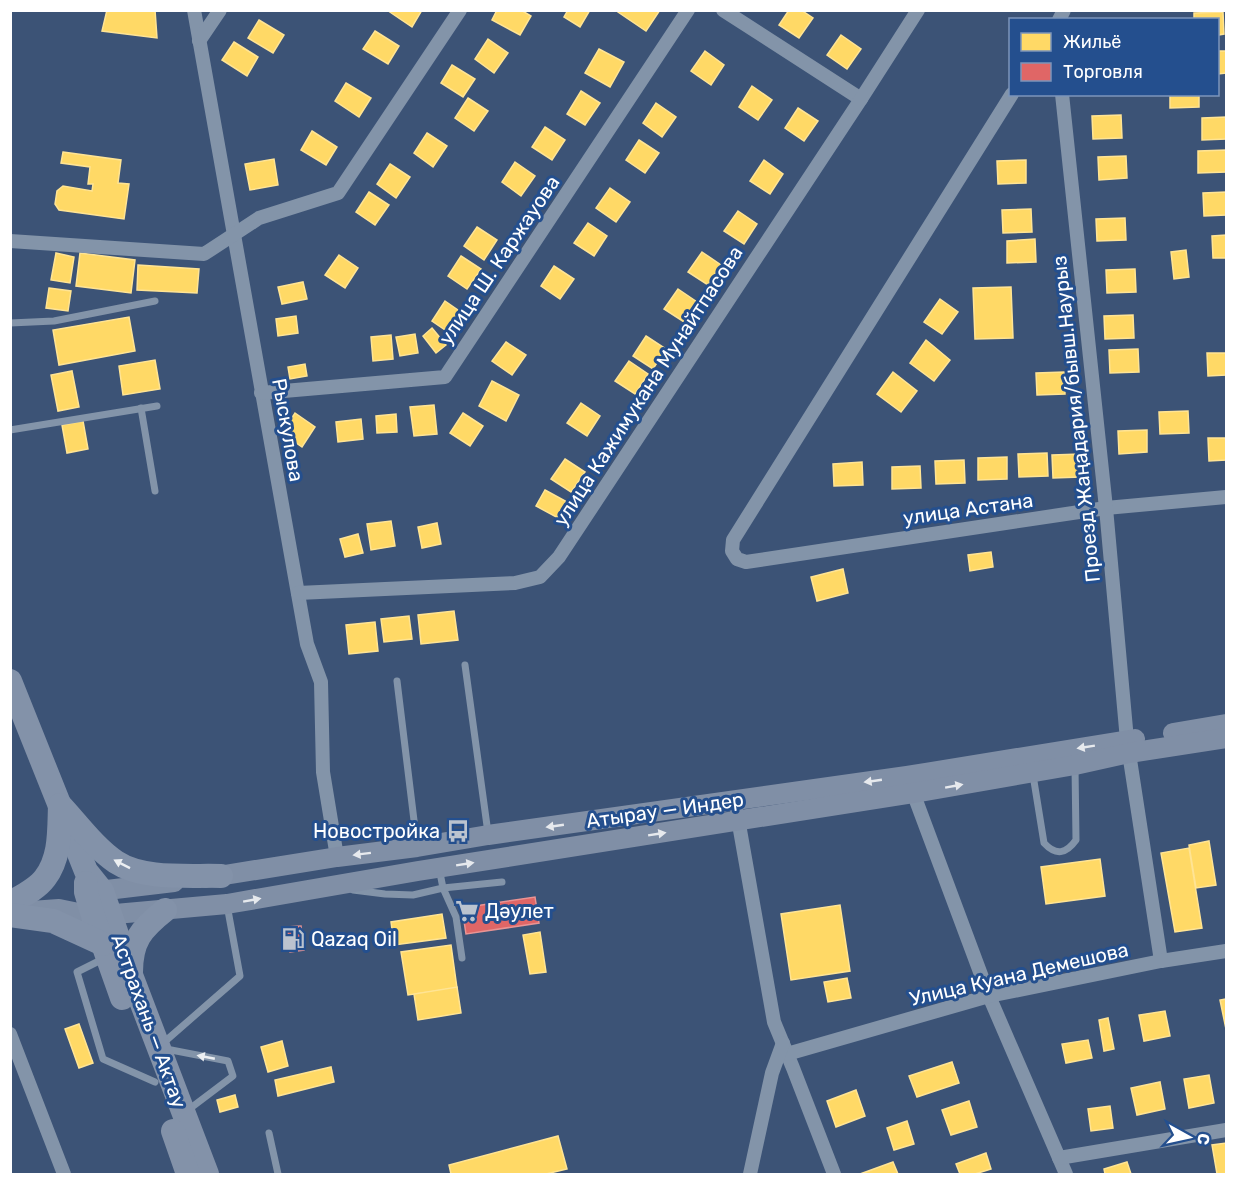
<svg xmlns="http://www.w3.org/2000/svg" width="1237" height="1185" font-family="Rubik,sans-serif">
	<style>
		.homes { fill: #ffd966; stroke: #ffe494; stroke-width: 1.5 }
		.shops { fill: #e06666; stroke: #e99494; stroke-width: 1.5 }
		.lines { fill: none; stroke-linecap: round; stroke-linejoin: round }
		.service { stroke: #8394a9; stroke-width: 7 }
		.minor { stroke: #8394a9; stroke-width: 14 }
		.secondary { stroke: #808fa6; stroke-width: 20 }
		.trunk { stroke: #8392a9; stroke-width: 24 }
		.oneway { fill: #e6e9ed }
		.oneway2 { fill: #eceff2 }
		.labels { text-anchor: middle; stroke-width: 6; stroke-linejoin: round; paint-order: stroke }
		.street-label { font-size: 20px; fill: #fff; stroke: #244f8e }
		.poi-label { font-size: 20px; fill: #fff; stroke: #244f8e; text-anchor: start }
	</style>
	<rect width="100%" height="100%" fill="#3c5376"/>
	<!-- homes -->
	<g class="homes">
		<polygon points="107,10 155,10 157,38 102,31"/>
		<polygon points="387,10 422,10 412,27"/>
		<polygon points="497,10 521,10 531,16 520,35 492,20"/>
		<polygon points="568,10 590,10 580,27 564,17"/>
		<polygon points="619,10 660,10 646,31 618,12"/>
		<polygon points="789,10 801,10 813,18 799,38 779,25"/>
		<polygon points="1223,12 1224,34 1218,35 1218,20 1194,20 1194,13"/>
		<polygon points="259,20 284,35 273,53 248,38"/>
		<polygon points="375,31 399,46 388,64 363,49"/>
		<polygon points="841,35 861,49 847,69 827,55"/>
		<polygon points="488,39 508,53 494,73 475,59"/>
		<polygon points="234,42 258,57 247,76 222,60"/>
		<polygon points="599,49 624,62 610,87 585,73"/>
		<polygon points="705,51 724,65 711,85 691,71"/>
		<polygon points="1218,51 1226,51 1226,73 1218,74"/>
		<polygon points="452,65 475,79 463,97 441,83"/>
		<polygon points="346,83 371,98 359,117 335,101"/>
		<polygon points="752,86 772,100 758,120 739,107"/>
		<polygon points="581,91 600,103 585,125 567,114"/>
		<polygon points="1170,94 1199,94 1199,107 1170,108"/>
		<polygon points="468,98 488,111 474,131 455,118"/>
		<polygon points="656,103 676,117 662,137 643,123"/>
		<polygon points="798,108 818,121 804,141 785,128"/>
		<polygon points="1121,115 1122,138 1093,139 1092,116"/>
		<polygon points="1226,117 1226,139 1202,140 1202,118"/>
		<polygon points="545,127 565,140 552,160 532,147"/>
		<polygon points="312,131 337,147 326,165 301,150"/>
		<polygon points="427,133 447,146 433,167 414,153"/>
		<polygon points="639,140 659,153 645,173 626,160"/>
		<polygon points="1226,150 1226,172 1198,173 1198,151"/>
		<polygon points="63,152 121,160 118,183 129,184 124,219 59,210 55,204 57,191 63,186 92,191 93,184 88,184 90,167 61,163"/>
		<polygon points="1126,156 1127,178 1099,180 1098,157"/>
		<polygon points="274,159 278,185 250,190 245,164"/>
		<polygon points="764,160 783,174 770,194 750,181"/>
		<polygon points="1026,160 1026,183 998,184 997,161"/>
		<polygon points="515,162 535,176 521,196 502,182"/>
		<polygon points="390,164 410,177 396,198 377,184"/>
		<polygon points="610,188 630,202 616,222 596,208"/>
		<polygon points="369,192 389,205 375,225 356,212"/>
		<polygon points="1226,192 1226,215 1204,216 1203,193"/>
		<polygon points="1031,209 1032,232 1003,233 1002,210"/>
		<polygon points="738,211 757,224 744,244 724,231"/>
		<polygon points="1125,218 1126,240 1097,241 1096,219"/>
		<polygon points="588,223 607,236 594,256 574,243"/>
		<polygon points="477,227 497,240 484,260 464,246"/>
		<polygon points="1226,235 1226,258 1213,258 1212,236"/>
		<polygon points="1035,239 1036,262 1007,263 1007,241"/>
		<polygon points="1186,250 1189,277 1174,279 1171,252"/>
		<polygon points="702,252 721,265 708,285 688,272"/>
		<polygon points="56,253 74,257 70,283 51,280"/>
		<polygon points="80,253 135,260 131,293 76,286"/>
		<polygon points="339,255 358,268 345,288 325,275"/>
		<polygon points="461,256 481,269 467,289 448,276"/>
		<polygon points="138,265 199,269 197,293 137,290"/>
		<polygon points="554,266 574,279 560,299 541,286"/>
		<polygon points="1135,269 1136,292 1107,293 1106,270"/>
		<polygon points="303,282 307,299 282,304 278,287"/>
		<polygon points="1011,287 1013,338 975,339 973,288"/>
		<polygon points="49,288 71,291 68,311 46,308"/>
		<polygon points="678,289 697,302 684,322 664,309"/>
		<polygon points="940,299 958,312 942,334 924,322"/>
		<polygon points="445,301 465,315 451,334 432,321"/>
		<polygon points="1133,315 1134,338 1105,339 1104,316"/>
		<polygon points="296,316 298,333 278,336 276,319"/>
		<polygon points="129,317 135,351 59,365 53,330"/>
		<polygon points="432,328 446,345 436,353 423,336"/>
		<polygon points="415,334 418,353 400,356 396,337"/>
		<polygon points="391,335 393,359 373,361 371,337"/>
		<polygon points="646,336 666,349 653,369 633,356"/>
		<polygon points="926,340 950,360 934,381 910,363"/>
		<polygon points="506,342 526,355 512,375 492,361"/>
		<polygon points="1138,349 1139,372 1110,373 1109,350"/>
		<polygon points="1207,353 1226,353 1226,375 1208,376"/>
		<polygon points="155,360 160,389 123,395 119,366"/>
		<polygon points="629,361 648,374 635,394 615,381"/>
		<polygon points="305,364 307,376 290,379 288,367"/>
		<polygon points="72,371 79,407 58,411 51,375"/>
		<polygon points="893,372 917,391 901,412 877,394"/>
		<polygon points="1064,372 1065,394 1037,395 1036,373"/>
		<polygon points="492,381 519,395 506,421 479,406"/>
		<polygon points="581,403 600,416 587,436 567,423"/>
		<polygon points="434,405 437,434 414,436 410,407"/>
		<polygon points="1188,411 1189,433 1160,434 1159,412"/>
		<polygon points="295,413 315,427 302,447 282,433"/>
		<polygon points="463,413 483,426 470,446 450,433"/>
		<polygon points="396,414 397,432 377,433 376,416"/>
		<polygon points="361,419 363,439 338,442 336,422"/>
		<polygon points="83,421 88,449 67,453 62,425"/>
		<polygon points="1147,430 1147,452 1119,454 1118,431"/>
		<polygon points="1208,438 1226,438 1226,460 1209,461"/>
		<polygon points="1047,453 1048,476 1019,477 1018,454"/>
		<polygon points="1081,454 1081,477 1053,478 1052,455"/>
		<polygon points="1007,457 1007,479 978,480 978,458"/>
		<polygon points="565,459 585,472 571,492 551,479"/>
		<polygon points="964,460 965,483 936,484 935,461"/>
		<polygon points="862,462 863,485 834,486 833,464"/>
		<polygon points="920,466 921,488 892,489 892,467"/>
		<polygon points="545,490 569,503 560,519 536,506"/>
		<polygon points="391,521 395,546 371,550 367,524"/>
		<polygon points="437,523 441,544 422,548 418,527"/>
		<polygon points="358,534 363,553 345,557 340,539"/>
		<polygon points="991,552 993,567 970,571 968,555"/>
		<polygon points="843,569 848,593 817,601 811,577"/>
		<polygon points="454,611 458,640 421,644 418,615"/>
		<polygon points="409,616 412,639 384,642 381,619"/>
		<polygon points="375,622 378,651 349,654 346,625"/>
		<polygon points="1209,841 1216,885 1196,888 1189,845"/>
		<polygon points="1189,848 1202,928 1175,932 1161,853"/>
		<polygon points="1100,859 1105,896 1046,904 1041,867"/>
		<polygon points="840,905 850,971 791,980 781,914"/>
		<polygon points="442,914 446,938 394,945 391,922"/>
		<polygon points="540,932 546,972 530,974 523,935"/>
		<polygon points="451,945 457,988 408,995 401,952"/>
		<polygon points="847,978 851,998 828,1002 824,982"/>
		<polygon points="457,987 461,1013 418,1020 414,994"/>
		<polygon points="1226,999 1226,1029 1220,1000"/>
		<polygon points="1165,1011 1170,1036 1144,1041 1139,1015"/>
		<polygon points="1108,1018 1114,1049 1104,1051 1099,1020"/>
		<polygon points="79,1024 93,1063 79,1068 65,1029"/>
		<polygon points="1088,1040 1092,1058 1066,1063 1062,1044"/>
		<polygon points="282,1041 288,1066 268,1072 261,1047"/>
		<polygon points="952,1062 959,1083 917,1097 909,1076"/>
		<polygon points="331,1067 334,1082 278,1096 275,1080"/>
		<polygon points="1209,1075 1214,1103 1189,1108 1184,1079"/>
		<polygon points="1160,1082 1165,1109 1137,1115 1131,1088"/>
		<polygon points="856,1090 865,1116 836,1127 827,1101"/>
		<polygon points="235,1095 238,1107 220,1112 217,1100"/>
		<polygon points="969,1101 977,1127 951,1135 942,1110"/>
		<polygon points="1110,1106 1113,1128 1091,1131 1088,1109"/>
		<polygon points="907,1121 914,1144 894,1150 887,1128"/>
		<polygon points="558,1136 567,1169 546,1174 451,1174 449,1165"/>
		<polygon points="1226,1143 1226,1174 1217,1174 1212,1145"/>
		<polygon points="986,1153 991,1169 975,1174 960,1174 956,1164"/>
		<polygon points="893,1162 898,1174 860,1174"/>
		<polygon points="1127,1162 1131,1174 1105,1174 1104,1169"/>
	</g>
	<!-- shops -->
	<g class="shops">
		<polygon points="535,897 539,923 466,934 462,908"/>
		<polygon points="301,926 304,950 290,952 287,927"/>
	</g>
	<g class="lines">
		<!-- service -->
		<g class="service">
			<polyline points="10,323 54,321 155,301"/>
			<polyline points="141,408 155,491"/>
			<polyline points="10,430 157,406"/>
			<polyline points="465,665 488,833"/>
			<polyline points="397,681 417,845"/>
			<path d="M1033 775 1044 843C1056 856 1066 854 1076 840L1075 766"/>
			<polyline points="439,868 443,888 456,917 462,958"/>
			<polyline points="353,890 385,894 413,895 443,888 502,882"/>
			<polyline points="103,959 77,972 103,1059 155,1082"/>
			<polyline points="162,1044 240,976 227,905"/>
			<polyline points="166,1049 228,1061 233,1076 188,1110"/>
			<polyline points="269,1133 278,1174"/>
		</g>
		<!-- minor -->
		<g class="minor">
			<path d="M194 10C232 222 269 433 307 644L321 682 323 772 337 857"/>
			<polyline points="723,10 861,99"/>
			<polyline points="1059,20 1064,10"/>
			<polyline points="199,41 220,10"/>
			<polyline points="1012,94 733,540 732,551 737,559 746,562 1106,508 1226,497"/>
			<polyline points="1062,94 1106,508 1127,740 1161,961"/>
			<polyline points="10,241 204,254 259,218 338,193 460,10"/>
			<polyline points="261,393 445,377 688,10"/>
			<polyline points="298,593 515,583 540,577 559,557 861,99 918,10"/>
			<polyline points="911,787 989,996 1066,1174"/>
			<polyline points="737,813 774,1022 793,1068 834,1174"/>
			<polyline points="10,1034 64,1174"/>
			<polyline points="787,1054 989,996 1161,961 1226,951"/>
			<polyline points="1059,1158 1226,1130"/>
			<polyline points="750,1174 772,1073 783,1043"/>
		</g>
		<!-- secondary -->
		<g class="secondary">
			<polyline points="1173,733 1226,724"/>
			<polyline points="206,878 337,857 417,847 488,835 907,776 1135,739"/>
			<polyline points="90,892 174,882"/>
			<polyline points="31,911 59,909 93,916 227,904 418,871 913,793 1075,765 1129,753 1226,738"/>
		</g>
		<!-- trunk -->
		<g class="trunk">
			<polyline points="10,681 86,871 102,891 131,975 207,1174"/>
			<polyline points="86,883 86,892 93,916 122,998"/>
			<path d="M10 903C22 896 37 889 45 878 61 857 59 830 60 805 77 823 95 848 116 862 143 880 189 875 221 876"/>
			<polyline points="10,915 53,921 103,944"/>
			<path d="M131 972C131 941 141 929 165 910"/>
			<polyline points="173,1131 188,1174"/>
		</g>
	</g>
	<!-- one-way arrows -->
	<defs><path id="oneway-solid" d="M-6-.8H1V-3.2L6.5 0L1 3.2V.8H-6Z" transform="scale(1.5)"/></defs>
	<g class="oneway">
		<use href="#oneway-solid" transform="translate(1086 747) rotate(171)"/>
		<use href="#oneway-solid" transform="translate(873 781) rotate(172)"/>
		<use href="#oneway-solid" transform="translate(954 786) rotate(-10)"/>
		<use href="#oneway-solid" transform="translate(555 826) rotate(172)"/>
		<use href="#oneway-solid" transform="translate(657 834) rotate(-9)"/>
		<use href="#oneway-solid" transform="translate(362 854) rotate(173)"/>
		<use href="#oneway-solid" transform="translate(465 864) rotate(-9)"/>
		<use href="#oneway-solid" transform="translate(252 900) rotate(-10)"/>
	</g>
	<g class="oneway2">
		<use href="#oneway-solid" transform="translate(122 864) rotate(-153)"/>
		<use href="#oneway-solid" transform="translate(206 1057) rotate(-169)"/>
	</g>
	<!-- icons -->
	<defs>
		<g id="bus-bare" transform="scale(1.8)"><path d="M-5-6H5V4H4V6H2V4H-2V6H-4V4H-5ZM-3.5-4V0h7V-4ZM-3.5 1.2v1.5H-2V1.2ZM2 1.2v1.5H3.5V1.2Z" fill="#bbc3cf" stroke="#244f8e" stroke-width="2.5" paint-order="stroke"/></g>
		<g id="supermarket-bare" transform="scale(1.8)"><path d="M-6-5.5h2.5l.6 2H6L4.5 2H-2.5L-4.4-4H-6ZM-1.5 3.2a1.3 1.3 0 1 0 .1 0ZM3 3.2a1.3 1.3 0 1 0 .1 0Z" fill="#bbc3cf" stroke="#244f8e" stroke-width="2.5" paint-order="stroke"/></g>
		<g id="fuel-bare" transform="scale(1.8)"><path d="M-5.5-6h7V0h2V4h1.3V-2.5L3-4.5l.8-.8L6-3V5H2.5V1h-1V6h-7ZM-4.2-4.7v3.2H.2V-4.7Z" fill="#bbc3cf" stroke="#244f8e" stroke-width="2.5" paint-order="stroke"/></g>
	</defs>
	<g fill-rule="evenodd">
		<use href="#bus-bare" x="458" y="831"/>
		<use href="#supermarket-bare" x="467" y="911"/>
		<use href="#fuel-bare" x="293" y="939"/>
	</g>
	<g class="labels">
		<!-- street labels -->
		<g class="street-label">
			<text transform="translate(499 260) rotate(-56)" y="7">улица Ш. Каржауова</text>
			<text transform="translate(648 386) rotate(-57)" y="7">улица Кажимукана Мунайтпасова</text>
			<text transform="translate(1076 419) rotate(-96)" y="7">Проезд Жаңадария/бывш.Наурыз</text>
			<text transform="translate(288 430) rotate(80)" y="7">Рыскулова</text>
			<text transform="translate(968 509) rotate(-8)" y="7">улица Астана</text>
			<text transform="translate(665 810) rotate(-8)" y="7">Атырау — Индер</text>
			<text transform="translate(1019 974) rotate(-13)" y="7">Улица Куана Демешова</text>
			<text transform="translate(149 1021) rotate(70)" y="7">Астрахань — Актау</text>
		</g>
		<!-- poi labels -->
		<g class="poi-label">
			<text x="440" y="838" text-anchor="end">Новостройка</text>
			<text x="485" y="918">Дәулет</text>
			<text x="311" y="946">Qazaq Oil</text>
		</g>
	</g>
	<!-- border -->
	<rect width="1237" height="1185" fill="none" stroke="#ffffff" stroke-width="24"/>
	<!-- legend -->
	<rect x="1009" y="18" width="210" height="78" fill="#244f8e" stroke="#7c95bb" stroke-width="1.5"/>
	<rect x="1021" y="33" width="30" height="18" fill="#ffd966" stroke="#7c95bb" stroke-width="1.5"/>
	<text x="1063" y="48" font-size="18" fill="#ffffff">Жильё</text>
	<rect x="1021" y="63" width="30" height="18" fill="#e06666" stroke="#7c95bb" stroke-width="1.5"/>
	<text x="1063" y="78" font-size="18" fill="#ffffff">Торговля</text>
	<!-- north arrow -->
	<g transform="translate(1189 1137) rotate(98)" stroke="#244f8e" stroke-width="4.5" paint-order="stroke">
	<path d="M0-4.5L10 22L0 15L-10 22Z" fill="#ffffff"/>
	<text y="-9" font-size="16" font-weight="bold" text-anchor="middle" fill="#ffffff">С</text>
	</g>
</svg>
